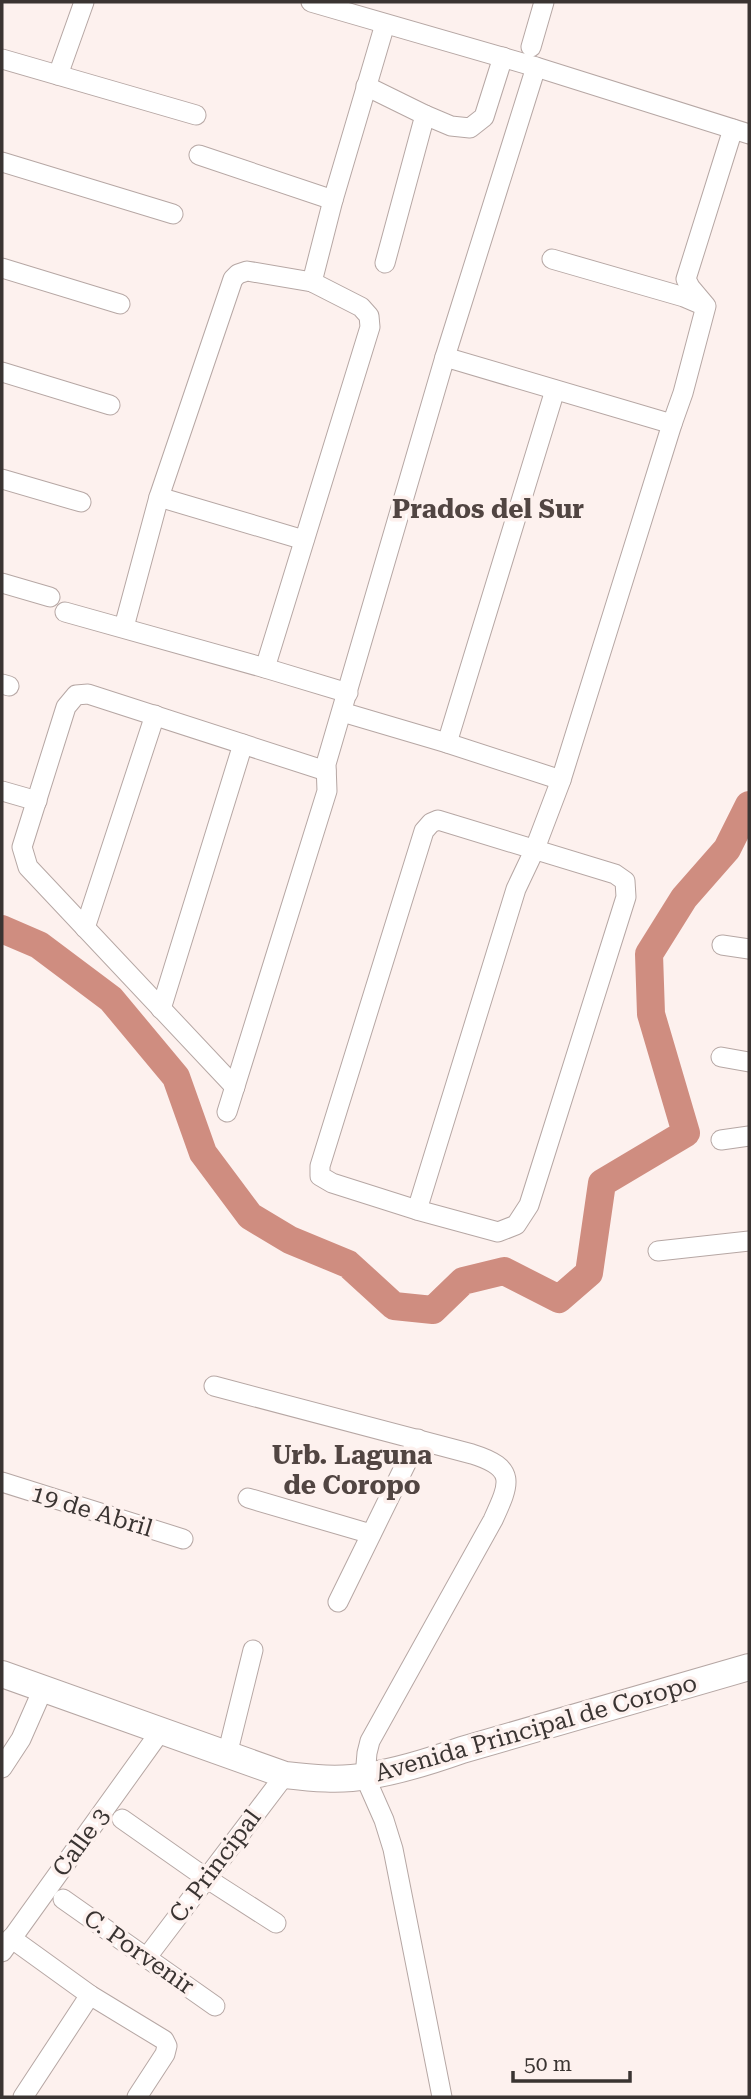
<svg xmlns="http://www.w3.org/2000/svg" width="751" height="2099" font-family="'Roboto Serif',serif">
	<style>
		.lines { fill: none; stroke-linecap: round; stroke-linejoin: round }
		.river { stroke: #cf8d80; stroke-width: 28 }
		.street-casing { stroke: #b6a7a4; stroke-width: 21 }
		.secondary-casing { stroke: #b6a7a4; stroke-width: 28 }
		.street { stroke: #fff; stroke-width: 19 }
		.secondary { stroke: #fff; stroke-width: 26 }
		.labels { text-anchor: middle; stroke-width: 7; stroke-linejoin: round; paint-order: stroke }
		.street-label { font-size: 24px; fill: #3a3432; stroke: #fdf1ee }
		.neighbourhood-label { font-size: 26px; font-weight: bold; fill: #514542; stroke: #fdf1ee }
	</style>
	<rect width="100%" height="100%" fill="#fdf1ee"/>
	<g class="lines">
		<!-- river -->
		<polyline class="river" points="2,929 39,945 111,999 176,1077 203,1153 250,1216 290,1240 348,1264 394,1306 433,1310 463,1281 504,1271 559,1299 589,1273 602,1183 686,1133 651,1014 649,954 684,898 727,849 749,805"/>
		<!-- street casing -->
		<g class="street-casing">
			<g id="street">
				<polyline points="311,2 536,67 749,134"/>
				<polyline points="531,47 544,2"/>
				<polyline points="2,59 196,115"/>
				<polyline points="58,75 84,2"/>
				<polyline points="366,86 425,115 385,263"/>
				<polyline points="425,115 451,126 470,128 484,117 503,57"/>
				<polyline points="199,155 333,200"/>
				<polyline points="2,162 173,214"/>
				<polyline points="552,259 684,297 705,306"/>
				<polyline points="2,268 120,304"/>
				<polyline points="312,282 333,200 385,24"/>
				<polyline points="445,357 536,67"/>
				<polyline points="2,372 110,405"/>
				<polyline points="2,479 81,502"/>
				<polyline points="159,497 304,540"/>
				<polyline points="2,583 50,597"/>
				<polyline points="65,612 265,668 348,693"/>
				<polyline points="124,627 159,497 233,279 238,274 247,271 312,282 361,307 369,316 370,327 265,668"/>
				<polyline points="2,684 9,686"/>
				<polyline points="342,712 447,743 561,780"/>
				<polyline points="447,743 555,390"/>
				<polyline points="2,791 37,801"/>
				<polygon points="438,820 615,874 625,881 626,897 529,1205 516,1225 498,1232 417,1210 332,1183 320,1176 320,1166 424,831 431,823"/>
				<polyline points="85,928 155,715"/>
				<polyline points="722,945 749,949"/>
				<polyline points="161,1009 243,744"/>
				<polyline points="721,1057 749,1062"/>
				<polyline points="235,1087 28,867 22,847 66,707 76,695 88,694 326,771"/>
				<polyline points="227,1112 327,791 326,764 445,357 672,424"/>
				<polyline points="721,1140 749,1136"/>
				<polyline points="417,1210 516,889 534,851 561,780 672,424 683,393 706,306 690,287 686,279 733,129"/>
				<polyline points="658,1251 749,1241"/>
				<path d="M214 1386 472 1454C517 1468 510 1483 493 1520L370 1741 367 1753 365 1777 384 1820 393 1849 442 2097"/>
				<polyline points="2,1482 183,1539"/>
				<polyline points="248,1498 371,1534"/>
				<polyline points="338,1602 418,1439"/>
				<polyline points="227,1755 253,1650"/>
				<polyline points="2,1768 21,1739 43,1689"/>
				<polyline points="122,1819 206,1878 276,1923"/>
				<polyline points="63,1899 215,2006"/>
				<polyline points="11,1938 90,1995 164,2040 167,2046 165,2054 137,2097"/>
				<polyline points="2,1952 160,1732"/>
				<polyline points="147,1957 285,1775"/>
				<polyline points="23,2097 90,1995"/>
			</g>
		</g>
		<!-- secondary casing -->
		<g class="secondary-casing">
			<path id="secondary" d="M2 1674 285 1775C311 1778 340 1781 367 1776 400 1771 431 1761 462 1750L749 1667"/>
		</g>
		<!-- street -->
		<use href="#street" class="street"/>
		<!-- secondary -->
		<use href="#secondary" class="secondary"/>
	</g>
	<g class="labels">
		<!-- street labels -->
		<g class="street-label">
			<text transform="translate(92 1511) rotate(17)" y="8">19 de Abril</text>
			<text transform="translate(536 1728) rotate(-16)" y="8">Avenida Principal de Coropo</text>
			<text transform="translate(81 1842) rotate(-54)" y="8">Calle 3</text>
			<text transform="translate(215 1866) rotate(-53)" y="8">C. Principal</text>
			<text transform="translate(139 1952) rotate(35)" y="8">C. Porvenir</text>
		</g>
		<!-- neighbourhood labels -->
		<g class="neighbourhood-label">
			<text x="488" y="518">Prados del Sur</text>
			<text x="352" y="1464">Urb. Laguna<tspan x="352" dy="30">de Coropo</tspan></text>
		</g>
	</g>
	<!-- border -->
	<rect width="751" height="2099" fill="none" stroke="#3a3432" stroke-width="7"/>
	<!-- scale -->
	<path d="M513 2071v10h117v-10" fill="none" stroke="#3a3432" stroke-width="3.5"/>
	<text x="524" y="2071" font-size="21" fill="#3a3432" stroke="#fdf1ee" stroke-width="5" paint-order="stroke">50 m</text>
</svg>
